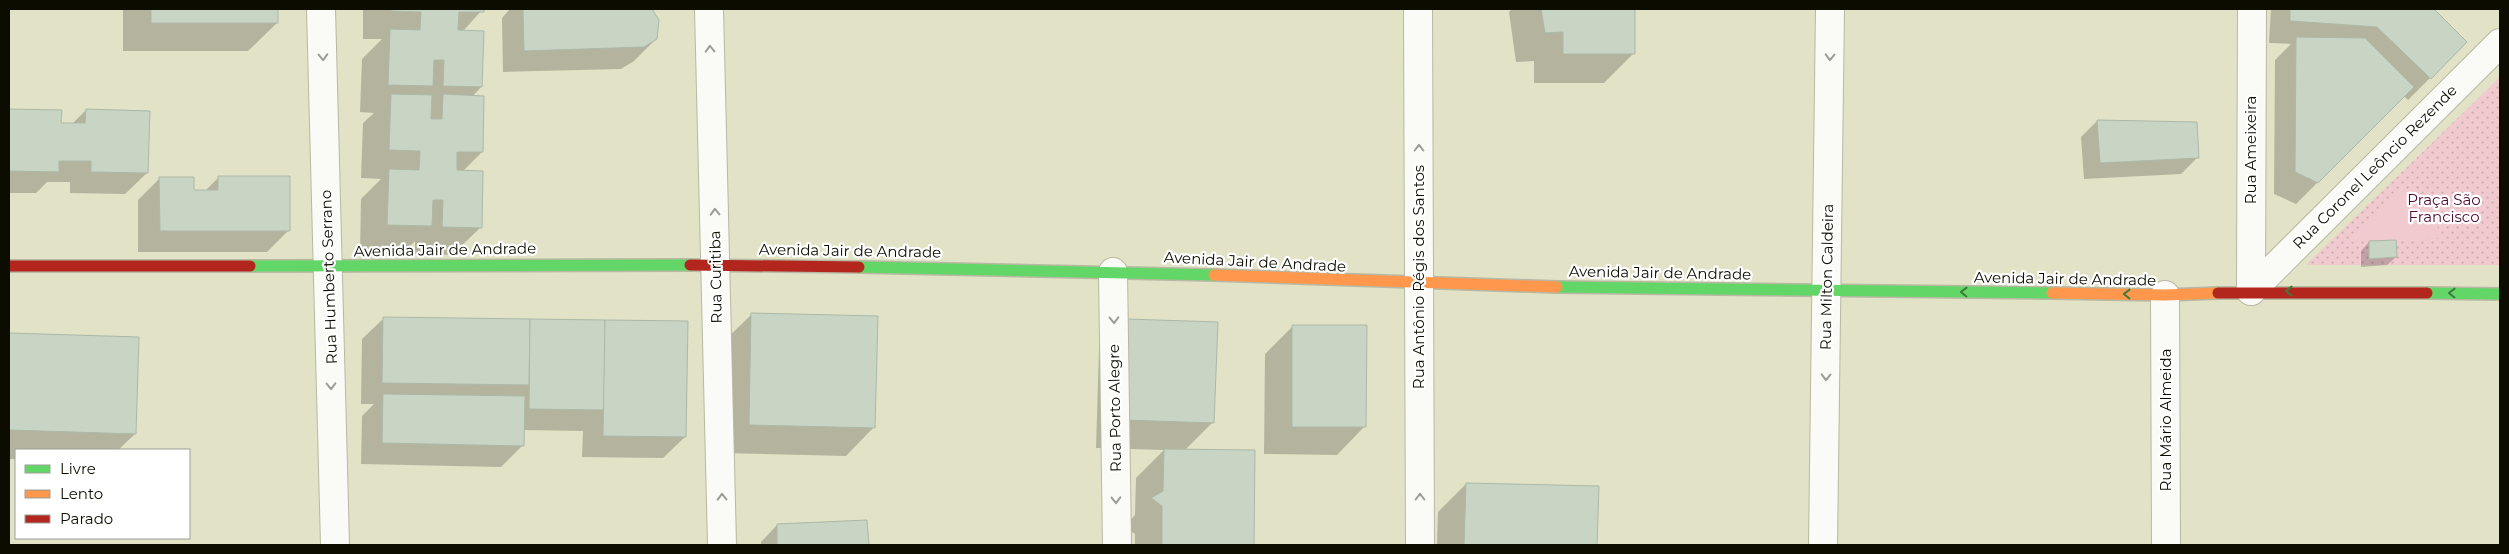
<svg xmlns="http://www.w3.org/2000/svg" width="2509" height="554" font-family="Montserrat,sans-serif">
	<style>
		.grass { fill: url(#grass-dots) }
		.garden { fill: #f0cacf }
		.shadow { fill: #0003 }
		.building { fill: #c8d5c4; stroke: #acb8a8 }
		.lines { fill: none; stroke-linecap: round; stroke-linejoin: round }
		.street-casing { stroke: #b8b9a3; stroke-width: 30 }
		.fast-casing { stroke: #b8b9a3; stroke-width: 14 }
		.slow-casing { stroke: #b8b9a3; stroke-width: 14 }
		.jam-casing { stroke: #b8b9a3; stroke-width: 14 }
		.street { stroke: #fafbf6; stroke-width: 28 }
		.fast { stroke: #63d668; stroke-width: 11 }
		.slow { stroke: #ff974d; stroke-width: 11 }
		.jam { stroke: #b3261e; stroke-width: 11 }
		.oneway { stroke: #9b9c94 }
		.oneway2 { stroke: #3c7c39 }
		.labels { text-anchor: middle; stroke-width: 4.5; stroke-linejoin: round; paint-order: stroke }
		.street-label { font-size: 15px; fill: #0c0d00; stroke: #fff }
		.park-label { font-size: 15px; fill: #4d0b31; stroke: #fff }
	</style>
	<defs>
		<pattern id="grass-dots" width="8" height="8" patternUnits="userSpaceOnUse" patternTransform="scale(1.25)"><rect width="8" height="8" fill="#f0cacf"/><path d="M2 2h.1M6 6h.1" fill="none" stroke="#cdacb0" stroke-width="1.8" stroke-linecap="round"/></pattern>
	</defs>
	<rect width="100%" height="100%" fill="#e1e2c6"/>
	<!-- grass -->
	<polygon class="grass" points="2500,77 2500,265 2306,265"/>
	<!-- garden -->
	<path class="garden" d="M2406 188C2426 201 2435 215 2441 238L2348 242Z"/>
	<!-- shadow -->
	<g class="shadow">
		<polygon points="123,9 277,9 277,23 248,51 123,51"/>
		<polygon points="363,9 483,9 463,31 481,87 472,97 482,152 462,172 481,227 452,255 415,254 415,241 402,254 360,252 361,199 381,179 361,178 363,123 374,113 360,112 362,59 382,39 363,39"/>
		<polygon points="510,9 651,9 657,21 656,39 634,61 621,69 503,72 502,18"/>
		<polygon points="1512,9 1634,9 1633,54 1604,83 1534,83 1534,61 1516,62 1509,12"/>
		<polygon points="2271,9 2432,9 2466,42 2408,100 2404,96 2296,204 2274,194 2275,60 2291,44 2269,43"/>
		<polygon points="9,110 61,111 60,124 72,124 86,110 147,173 125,194 70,193 70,182 47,182 36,193 9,193"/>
		<polygon points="2097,121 2195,123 2197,158 2181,174 2084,179 2081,137"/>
		<polygon points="160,178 193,191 204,192 218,178 289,230 267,252 138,252 138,200"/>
		<polygon points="2369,242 2396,257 2387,265 2361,267 2361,251"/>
		<polygon points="752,314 874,427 846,456 721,453 723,342"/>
		<polygon points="384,318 687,323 685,437 663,458 582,457 583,431 523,430 523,445 501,467 361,464 362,416 374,404 361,404 362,339"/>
		<polygon points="1127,321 1213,422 1185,450 1254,451 1253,545 1135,545 1135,534 1124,527 1135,515 1136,478 1164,450 1096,448 1099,349"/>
		<polygon points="1293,326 1365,426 1337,455 1264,454 1265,354"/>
		<polygon points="9,334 138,338 135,434 118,450 16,450 16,459 9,459"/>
		<polygon points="1466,484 1598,487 1596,545 1437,545 1438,512"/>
		<polygon points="866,522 868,545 761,545 761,542 777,525"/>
	</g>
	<!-- building -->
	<g class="building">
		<rect x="151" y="9" width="127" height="14"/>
		<polygon points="391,9 484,9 484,12 459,12 458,30 484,31 482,87 443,86 444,60 434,60 433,86 388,85 390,29 420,30 421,12 391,11"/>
		<polygon points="523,9 652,9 659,20 657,39 644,47 524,51"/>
		<polygon points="1541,9 1635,9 1635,54 1563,54 1563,32 1545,33"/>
		<polygon points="2290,9 2434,9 2467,42 2431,79 2377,27 2290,21"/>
		<polygon points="2296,37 2365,38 2414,87 2318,183 2295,172"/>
		<polygon points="391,94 432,95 431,119 442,119 443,94 484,96 483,152 457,152 457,170 483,171 482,228 442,227 443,200 433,200 432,226 387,225 389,169 419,170 420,151 389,150"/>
		<polygon points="9,109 62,110 61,123 85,123 86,109 150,111 148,173 91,172 91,161 59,161 59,172 9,171"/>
		<polygon points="2097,120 2197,122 2199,158 2100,163"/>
		<polygon points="218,176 290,176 290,231 160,231 159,177 194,177 194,190 218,190"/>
		<polygon points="2396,240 2397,257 2369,259 2369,241"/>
		<polygon points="751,313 878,316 875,428 749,425"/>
		<polygon points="383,317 530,319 529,385 382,383"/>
		<polygon points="530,319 605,320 604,410 529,409"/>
		<polygon points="1127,319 1218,322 1214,423 1124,420"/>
		<polygon points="605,320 688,321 686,437 603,436"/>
		<polygon points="1292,325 1367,325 1366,427 1292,427"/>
		<polygon points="9,333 139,337 136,434 9,430"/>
		<polygon points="383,394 525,396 524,446 382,443"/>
		<polygon points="1164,449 1255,450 1254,545 1162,545 1162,506 1151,498 1163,491"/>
		<polygon points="1466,483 1599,486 1597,545 1464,545"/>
		<polygon points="867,520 869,545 777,545 777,524"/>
	</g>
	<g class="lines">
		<!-- street casing -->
		<g class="street-casing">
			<g id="street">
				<polyline points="321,9 335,545"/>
				<polyline points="709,9 722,545"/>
				<polyline points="1418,9 1420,545"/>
				<polyline points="1113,272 1117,545"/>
				<polyline points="2251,291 2500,43"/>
				<polyline points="2251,291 2252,9"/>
				<polyline points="2165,295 2166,545"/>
				<polyline points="1823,545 1830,9"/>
			</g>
		</g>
		<!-- fast casing -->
		<g class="fast-casing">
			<g id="fast">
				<polyline points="250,266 690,265"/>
				<polyline points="859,267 1214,275"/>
				<polyline points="1557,287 2052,293"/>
				<polyline points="2427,293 2500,294"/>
			</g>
		</g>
		<!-- slow casing -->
		<g class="slow-casing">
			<g id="slow">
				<polyline points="1214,275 1557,287"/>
				<polyline points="2052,293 2165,295 2218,293"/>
			</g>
		</g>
		<!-- jam casing -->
		<g class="jam-casing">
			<g id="jam">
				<polyline points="690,265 859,267"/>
				<polyline points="9,266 250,266"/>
				<polyline points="2218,293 2427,293"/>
			</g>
		</g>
		<!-- street -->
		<use href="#street" class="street"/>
		<!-- fast -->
		<use href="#fast" class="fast"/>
		<!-- slow -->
		<use href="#slow" class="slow"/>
		<!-- jam -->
		<use href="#jam" class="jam"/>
	</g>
	<!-- one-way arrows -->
	<defs><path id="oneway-chevron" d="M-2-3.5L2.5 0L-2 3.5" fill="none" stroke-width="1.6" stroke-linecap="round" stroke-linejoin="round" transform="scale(1.25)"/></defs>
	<g class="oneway">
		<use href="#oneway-chevron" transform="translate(710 49) rotate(-92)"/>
		<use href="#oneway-chevron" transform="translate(323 57) rotate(88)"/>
		<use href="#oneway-chevron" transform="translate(1830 57) rotate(91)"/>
		<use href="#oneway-chevron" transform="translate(1419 148) rotate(-90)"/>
		<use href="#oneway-chevron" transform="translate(715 212) rotate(-92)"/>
		<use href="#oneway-chevron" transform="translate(1114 320) rotate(89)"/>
		<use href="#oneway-chevron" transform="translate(1826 377) rotate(91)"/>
		<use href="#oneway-chevron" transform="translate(331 386) rotate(89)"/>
		<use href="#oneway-chevron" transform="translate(722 497) rotate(-91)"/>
		<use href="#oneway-chevron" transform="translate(1420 497) rotate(-90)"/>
		<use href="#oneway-chevron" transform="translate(1116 500) rotate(89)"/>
	</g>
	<g class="oneway2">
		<use href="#oneway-chevron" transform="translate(2289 291) rotate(-179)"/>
		<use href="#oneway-chevron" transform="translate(1964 292) rotate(-179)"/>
		<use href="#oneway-chevron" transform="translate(2452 293) rotate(-179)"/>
		<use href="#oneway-chevron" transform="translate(2127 294) rotate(-179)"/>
	</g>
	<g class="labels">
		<!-- street labels -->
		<g class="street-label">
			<text transform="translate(2251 150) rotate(-90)" y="5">Rua Ameixeira</text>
			<text transform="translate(2375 167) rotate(-45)" y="5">Rua Coronel Leôncio Rezende</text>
			<text transform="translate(445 250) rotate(-1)" y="5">Avenida Jair de Andrade</text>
			<text transform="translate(850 251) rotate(1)" y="5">Avenida Jair de Andrade</text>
			<text transform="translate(1255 262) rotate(3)" y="5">Avenida Jair de Andrade</text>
			<text transform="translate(1660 273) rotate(1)" y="5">Avenida Jair de Andrade</text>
			<text transform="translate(329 277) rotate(-92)" y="5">Rua Humberto Serrano</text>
			<text transform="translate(716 277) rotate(-91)" y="5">Rua Curitiba</text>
			<text transform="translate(1419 277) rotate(-90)" y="5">Rua Antônio Régis dos Santos</text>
			<text transform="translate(1827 277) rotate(-89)" y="5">Rua Milton Caldeira</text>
			<text transform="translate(2065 279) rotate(1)" y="5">Avenida Jair de Andrade</text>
			<text transform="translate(1115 408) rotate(-91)" y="5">Rua Porto Alegre</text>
			<text transform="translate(2166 420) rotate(-90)" y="5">Rua Mário Almeida</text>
		</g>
		<!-- park labels -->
		<g class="park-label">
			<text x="2444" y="205">Praça São<tspan x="2444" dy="17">Francisco</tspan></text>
		</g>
	</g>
	<!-- border -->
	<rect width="2509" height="554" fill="none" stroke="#0c0d00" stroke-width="20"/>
	<!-- legend -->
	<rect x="15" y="449" width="175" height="90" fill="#ffffff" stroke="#9e9e99"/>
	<rect x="25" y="465" width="25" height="8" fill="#63d668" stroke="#9e9e99"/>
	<text x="60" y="474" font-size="15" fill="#0c0d00">Livre</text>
	<rect x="25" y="490" width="25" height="8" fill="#ff974d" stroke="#9e9e99"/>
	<text x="60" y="499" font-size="15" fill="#0c0d00">Lento</text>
	<rect x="25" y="515" width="25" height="8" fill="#b3261e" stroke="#9e9e99"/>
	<text x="60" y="524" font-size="15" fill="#0c0d00">Parado</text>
</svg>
